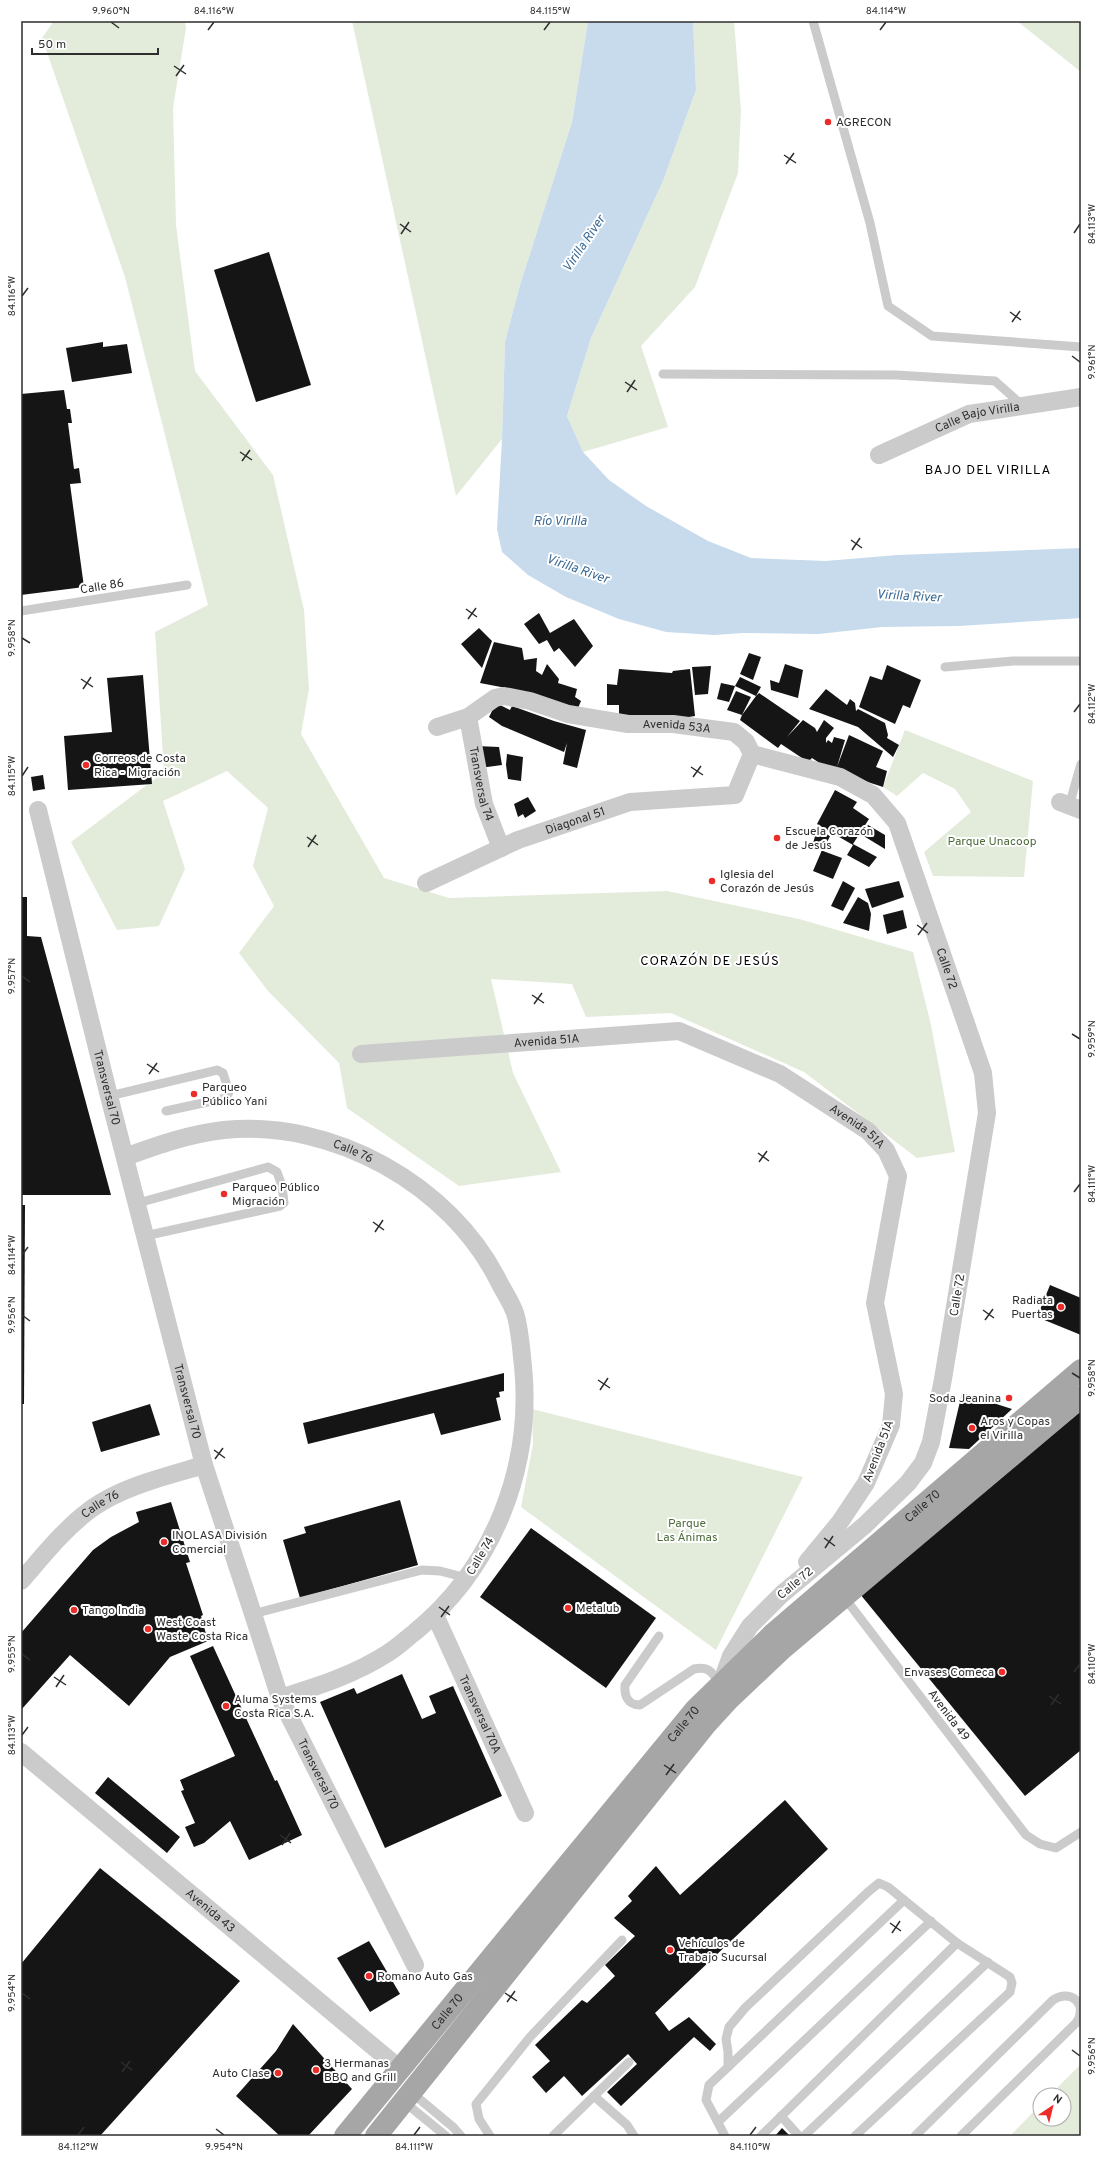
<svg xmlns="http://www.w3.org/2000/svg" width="1102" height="2157" font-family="Overpass,sans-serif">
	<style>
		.green { fill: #e3ecdb }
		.water { fill: #c7dbed }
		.building { fill: #151515 }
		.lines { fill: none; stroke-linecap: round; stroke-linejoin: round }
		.service { stroke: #cbcbcb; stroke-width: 9 }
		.minor { stroke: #cbcbcb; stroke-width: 18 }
		.primary { stroke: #a6a6a6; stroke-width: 22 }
		.ticks { fill: none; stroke: #2e2e2e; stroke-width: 1.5 }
		.poi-dot { fill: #ec2c29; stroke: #fff; stroke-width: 1.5 }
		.labels { text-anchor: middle; stroke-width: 4; stroke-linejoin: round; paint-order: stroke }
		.poi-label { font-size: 12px; fill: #2e2e2e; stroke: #fff; text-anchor: start }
		.street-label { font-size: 12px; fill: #2e2e2e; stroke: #fff }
		.park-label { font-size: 12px; fill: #4d6c3a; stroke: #fff }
		.water-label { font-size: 13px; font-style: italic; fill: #396994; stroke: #fff }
		.neighbourhood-label { font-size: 13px; letter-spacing: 1px; fill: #000; stroke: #fff }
		.neatline { fill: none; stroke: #2e2e2e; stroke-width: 1.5 }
		.ticks-label { font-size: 10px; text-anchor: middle; fill: #2e2e2e }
	</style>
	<rect width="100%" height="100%" fill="#fff"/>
	<!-- green -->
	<g class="green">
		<polygon points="54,21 185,21 186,28 173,108 176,225 195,371 273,475 304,610 309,689 301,734 384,878 449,898 667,891 799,919 913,952 931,1025 955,1152 917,1158 804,1072 671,1013 586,1017 572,984 491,979 513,1073 561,1172 459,1186 347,1108 339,1063 268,991 239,953 274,906 253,866 268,808 227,771 163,801 185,869 159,926 117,930 71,842 164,772 155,632 208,605 125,277 42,38"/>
		<polygon points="352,21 588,21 572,122 520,285 505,342 502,439 456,496"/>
		<polygon points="693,21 734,21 741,110 738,173 695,287 641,346 668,427 583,452 567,416 591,338 663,181 696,90"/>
		<polygon points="1017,21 1081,21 1081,72"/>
		<polygon points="905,730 1033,781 1024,877 933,876 924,852 971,812 955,789 923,773 897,796 883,787"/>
		<polygon points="532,1409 803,1477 716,1650 521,1507 533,1444"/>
		<polygon points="1081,2064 1081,2136 1010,2136 1040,2105 1040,2119 1064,2119 1064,2095 1050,2095"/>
	</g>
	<!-- water -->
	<polygon class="water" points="588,21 693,21 696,90 663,181 591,338 567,416 583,452 609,480 646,506 708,541 751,558 825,561 898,555 1081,548 1081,618 959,626 882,627 819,634 743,633 714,635 666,632 619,619 566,597 528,575 502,552 497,529 502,439 505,342 520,285 572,122"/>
	<!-- building -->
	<g class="building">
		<polygon points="269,252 311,385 256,402 214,270"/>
		<polygon points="103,342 103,347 127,344 132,373 72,382 66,348"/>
		<polygon points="64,390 67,409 70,409 72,423 68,423 74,469 79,468 81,483 70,484 84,587 21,595 21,394"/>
		<polygon points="539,613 550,633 574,619 593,646 575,667 559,648 554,652 547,640 539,644 524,624"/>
		<polygon points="479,628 492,641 482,668 461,644"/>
		<polygon points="494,642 522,648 524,660 537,658 536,671 542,675 547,664 559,679 558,683 577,689 575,697 581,701 578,708 516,690 480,683"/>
		<polygon points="749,653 761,657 753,680 740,674"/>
		<polygon points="785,664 803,670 798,698 771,690 770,680 779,683"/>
		<polygon points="887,665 921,680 910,708 903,705 895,724 859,707 870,676 882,680"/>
		<polygon points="711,666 708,694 695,695 692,667"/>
		<polygon points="619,669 672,673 673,671 690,669 695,716 676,719 619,715 619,705 607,705 607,684 617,685"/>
		<polygon points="143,675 152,784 68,790 64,736 112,732 107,678"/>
		<polygon points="740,677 761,687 756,696 759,693 800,721 787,737 803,720 815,728 817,732 824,720 834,728 826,738 826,743 828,740 832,743 834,737 845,740 837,767 849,735 883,751 876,767 887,771 883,787 819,766 818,762 812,758 808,762 781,744 778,748 740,720 742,715 727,710 736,691 751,697 742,715 756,696 735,686"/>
		<polygon points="721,683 735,686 729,702 717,699"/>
		<polygon points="826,689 847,705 850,699 855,703 856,711 858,709 885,723 888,735 887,738 899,745 893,757 858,727 809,709"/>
		<polygon points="496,703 510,710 512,706 554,721 586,730 577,768 563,764 567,743 564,752 502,726 489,717"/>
		<polygon points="476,746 499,747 502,765 480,768"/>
		<polygon points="507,754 523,757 521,781 508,779 506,765"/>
		<polygon points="43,775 45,789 33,791 31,777"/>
		<polygon points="835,790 857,802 853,808 869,819 853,844 877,857 869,867 847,855 853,845 817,824"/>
		<polygon points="528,797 536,811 525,818 523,814 518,817 514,804"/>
		<polygon points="868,825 885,835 885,849 862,835"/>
		<polygon points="817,829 830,836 823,851 842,858 833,879 813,871 822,850 812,847"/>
		<polygon points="843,881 855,888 843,911 831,906"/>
		<polygon points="899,881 904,897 872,908 865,889"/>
		<polygon points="21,897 27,897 27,936 41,937 111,1195 21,1195"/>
		<polygon points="858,897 868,903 871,914 869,931 843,923"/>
		<polygon points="903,910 907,928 887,934 883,915"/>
		<polygon points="21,1205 25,1205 24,1404 21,1404"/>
		<polygon points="1050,1285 1081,1298 1081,1335 1037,1317"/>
		<polygon points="504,1373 504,1391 499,1392 500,1397 496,1398 501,1420 441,1435 434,1413 308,1444 303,1423"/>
		<polygon points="962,1393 1012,1409 969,1449 949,1448"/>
		<polygon points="150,1404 160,1435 101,1452 92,1422"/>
		<polygon points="1081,1411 1081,1750 1025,1796 860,1594"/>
		<polygon points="400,1500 418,1565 300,1598 283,1540 306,1533 304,1527"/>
		<polygon points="171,1502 190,1562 186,1563 203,1615 201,1616 208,1641 170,1657 129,1706 70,1655 21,1710 21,1633 93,1550 111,1537 139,1522 136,1512"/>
		<polygon points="531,1528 656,1618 606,1688 480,1597"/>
		<polygon points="213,1646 275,1781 277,1780 302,1835 249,1860 230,1821 204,1843 194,1847 185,1827 195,1823 181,1791 184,1790 180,1780 235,1756 190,1656"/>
		<polygon points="402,1674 422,1719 436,1713 429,1696 453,1686 502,1796 385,1848 320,1702 354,1688 357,1694"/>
		<polygon points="108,1777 180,1837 167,1853 95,1793"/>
		<polygon points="785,1800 828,1849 655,2013 669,2031 689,2017 716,2044 710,2051 694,2037 621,2106 607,2092 637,2064 628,2054 582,2096 564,2076 546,2093 532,2077 550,2061 535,2045 582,2000 587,2003 615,1976 605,1965 635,1936 614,1918 632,1901 628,1896 656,1866 680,1895"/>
		<polygon points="100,1868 240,1981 100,2136 21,2136 21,1964"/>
		<polygon points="369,1941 400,1994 370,2012 337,1958"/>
		<polygon points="293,2024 352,2089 308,2136 280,2136 236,2096 276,2051"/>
		<polygon points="782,2128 790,2136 775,2136"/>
	</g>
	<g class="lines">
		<!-- service -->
		<g class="service">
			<polyline points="813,21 870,223 888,306 932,336 1081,347"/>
			<polyline points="663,374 896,375 995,381 1023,406"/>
			<polyline points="21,611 187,585"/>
			<polyline points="945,667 1013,661 1081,661"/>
			<polyline points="1069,806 1081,764"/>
			<polyline points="109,1096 217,1070 223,1073 229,1092 226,1098 166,1111"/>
			<polyline points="138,1203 268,1167 277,1172 282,1186 284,1203 280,1206 145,1236"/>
			<polyline points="844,1597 1026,1835 1040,1844 1056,1848 1081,1832"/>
			<polyline points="253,1614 422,1570 440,1571 467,1578"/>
			<path d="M659 1636 625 1685C624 1696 628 1705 640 1705L694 1669C709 1666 712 1672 720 1684"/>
			<polyline points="728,2067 904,1900"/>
			<polyline points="411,2092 453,2127 461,2136"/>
			<polyline points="594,2096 627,2125 634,2136"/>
			<polyline points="403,2101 446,2136"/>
			<polyline points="781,2116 799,2136"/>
			<polyline points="718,2122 931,1921"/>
			<polyline points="490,2136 479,2119 476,2104 530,2037 622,1940"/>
			<polyline points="553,2136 629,2062"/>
			<polyline points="725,2136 706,2100 709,2085 728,2067 728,2052 726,2039 729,2027 745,2008 868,1892 879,1883 888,1887 957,1943 761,2136"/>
			<polyline points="804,2136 988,1962"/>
			<polyline points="855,2136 1010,1992 1012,1983 1010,1977 957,1943"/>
			<path d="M915 2136 1053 2000C1071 1988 1089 2005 1076 2023L961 2136"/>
		</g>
		<!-- minor -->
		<g class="minor">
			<path id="s1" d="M879 455 969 414 1081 397"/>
			<path id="s2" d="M468 717 484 804 501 848"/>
			<path id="s3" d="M437 727 468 717 495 698 504 696 530 701 568 714 628 724H673L734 732 746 742 752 754 840 777 873 795 897 823 983 1073 987 1113 943 1379 931 1442 923 1463 908 1483 865 1525 782 1594 750 1626 731 1656 722 1681 723 1683"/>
			<polyline points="1060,802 1081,810"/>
			<path id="s4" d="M38 810 109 1096 204 1465 253 1614 280 1698 415 1965"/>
			<path id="s5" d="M426 883 518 840 630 802 735 795 752 754"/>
			<path id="s6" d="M361 1054 679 1031 780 1074 868 1131 886 1150 898 1176 875 1303 894 1394 891 1425 866 1483 840 1522 807 1562"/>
			<path id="s7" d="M125 1157C158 1145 189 1134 224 1130 333 1119 451 1185 499 1282 504 1292 511 1302 515 1313 520 1329 521 1349 523 1366 533 1467 494 1567 415 1632 406 1639 398 1647 388 1653 354 1675 318 1686 280 1698"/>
			<path id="s8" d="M21 1581C43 1556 64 1529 91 1509 123 1486 167 1476 204 1465"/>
			<path id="s9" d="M435 1615 525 1813"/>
			<path id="s10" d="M21 1752 400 2069"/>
		</g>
		<!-- primary -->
		<g class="primary">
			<path id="s11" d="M345 2136 695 1710 774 1633 1081 1370"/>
			<polyline points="376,2136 706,1724 728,1700 783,1648 1081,1397"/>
		</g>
	</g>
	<!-- ticks -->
	<path class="ticks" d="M111 22 119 28M208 30 214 22M544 30 550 22M880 30 886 22M174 66 186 74M176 76 184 65M784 155 796 163M786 164 794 153M400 224 411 232M1074 233 1080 224M401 234 409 222M22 296 28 288M1010 312 1021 320M1012 322 1020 311M1072 356 1080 362M625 382 637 390M627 392 635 380M240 452 252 460M242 461 250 450M851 540 862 548M852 550 860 538M466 609 477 617M468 619 476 608M22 638 30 643M81 679 93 687M83 689 91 677M1074 712 1080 704M691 767 703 775M22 776 28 767M693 777 701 766M307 837 318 845M308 847 316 835M917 925 928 933M918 935 927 923M22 976 30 982M532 995 544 1003M534 1004 542 993M1072 1034 1080 1039M147 1064 159 1072M149 1074 157 1063M758 1153 769 1161M759 1162 767 1151M1074 1192 1080 1184M373 1222 384 1230M375 1232 383 1220M22 1255 28 1247M983 1310 994 1318M22 1315 30 1321M985 1320 993 1309M1072 1373 1080 1378M598 1380 610 1388M600 1390 608 1378M214 1450 225 1458M215 1459 223 1448M824 1538 835 1546M825 1548 833 1536M439 1607 450 1615M441 1617 449 1606M22 1654 30 1660M1074 1672 1080 1664M54 1677 66 1685M56 1687 64 1675M1049 1696 1061 1704M1051 1705 1059 1694M22 1735 28 1727M664 1765 676 1773M666 1775 674 1764M280 1835 291 1843M282 1845 290 1833M890 1923 901 1931M892 1933 900 1921M22 1993 30 1999M505 1993 517 2001M507 2002 515 1991M1072 2050 1080 2056M121 2062 132 2070M122 2072 130 2061M216 2129 224 2135M78 2135 84 2127M414 2135 420 2127M750 2135 756 2127"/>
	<!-- markers -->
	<g class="poi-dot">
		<circle cx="828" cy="122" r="4"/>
		<circle cx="86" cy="765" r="4"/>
		<circle cx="777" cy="838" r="4"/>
		<circle cx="712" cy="881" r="4"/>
		<circle cx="194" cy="1094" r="4"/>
		<circle cx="224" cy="1194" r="4"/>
		<circle cx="1061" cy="1307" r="4"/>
		<circle cx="1009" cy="1398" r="4"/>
		<circle cx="972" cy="1428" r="4"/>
		<circle cx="164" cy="1542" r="4"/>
		<circle cx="568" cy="1608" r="4"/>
		<circle cx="74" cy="1610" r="4"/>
		<circle cx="148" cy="1629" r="4"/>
		<circle cx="1002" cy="1672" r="4"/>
		<circle cx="226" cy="1706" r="4"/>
		<circle cx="670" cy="1950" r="4"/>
		<circle cx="369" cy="1976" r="4"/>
		<circle cx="316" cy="2070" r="4"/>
		<circle cx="278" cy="2073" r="4"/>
	</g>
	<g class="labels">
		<!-- poi labels -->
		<g class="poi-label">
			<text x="836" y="126">AGRECON</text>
			<text x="94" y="762">Correos de Costa<tspan x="94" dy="14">Rica - Migración</tspan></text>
			<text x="785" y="835">Escuela Corazón<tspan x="785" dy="14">de Jesús</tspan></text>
			<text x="720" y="878">Iglesia del<tspan x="720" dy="14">Corazón de Jesús</tspan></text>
			<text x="202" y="1091">Parqueo<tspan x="202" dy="14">Público Yani</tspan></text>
			<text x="232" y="1191">Parqueo Público<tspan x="232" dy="14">Migración</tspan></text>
			<text x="1053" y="1304" text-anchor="end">Radiata<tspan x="1053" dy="14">Puertas</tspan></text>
			<text x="1001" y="1402" text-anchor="end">Soda Jeanina</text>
			<text x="980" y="1425">Aros y Copas<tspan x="980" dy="14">el Virilla</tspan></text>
			<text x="172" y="1539">INOLASA División<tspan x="172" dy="14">Comercial</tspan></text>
			<text x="576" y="1612">Metalub</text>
			<text x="82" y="1614">Tango India</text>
			<text x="156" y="1626">West Coast<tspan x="156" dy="14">Waste Costa Rica</tspan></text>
			<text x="994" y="1676" text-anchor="end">Envases Comeca</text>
			<text x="234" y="1703">Aluma Systems<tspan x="234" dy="14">Costa Rica S.A.</tspan></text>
			<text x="678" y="1947">Vehículos de<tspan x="678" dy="14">Trabajo Sucursal</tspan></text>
			<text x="377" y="1980">Romano Auto Gas</text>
			<text x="324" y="2067">3 Hermanas<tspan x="324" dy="14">BBQ and Grill</tspan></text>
			<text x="270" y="2077" text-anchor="end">Auto Clase</text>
		</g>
		<!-- street labels -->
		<g class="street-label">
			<text dy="4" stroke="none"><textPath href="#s1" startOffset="106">Calle Bajo Virilla</textPath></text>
			<text transform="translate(102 586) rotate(-9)" y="4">Calle 86</text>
			<text dy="4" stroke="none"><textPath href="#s3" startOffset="251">Avenida 53A</textPath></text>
			<text dy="4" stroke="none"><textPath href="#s2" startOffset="68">Transversal 74</textPath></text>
			<text dy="4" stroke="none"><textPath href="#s5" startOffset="162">Diagonal 51</textPath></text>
			<text dy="4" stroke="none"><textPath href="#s3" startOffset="657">Calle 72</textPath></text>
			<text dy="4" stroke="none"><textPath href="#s6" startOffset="186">Avenida 51A</textPath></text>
			<text dy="4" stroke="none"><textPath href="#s4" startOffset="286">Transversal 70</textPath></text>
			<text dy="4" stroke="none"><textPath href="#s6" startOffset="522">Avenida 51A</textPath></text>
			<text dy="4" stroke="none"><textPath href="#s7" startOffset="235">Calle 76</textPath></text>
			<text transform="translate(957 1295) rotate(-81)" y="4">Calle 72</text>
			<text dy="4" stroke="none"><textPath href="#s4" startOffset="610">Transversal 70</textPath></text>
			<text transform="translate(878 1451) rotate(-69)" y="4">Avenida 51A</text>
			<text dy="4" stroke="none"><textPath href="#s8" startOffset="111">Calle 76</textPath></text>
			<text dy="4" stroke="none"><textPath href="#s11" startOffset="857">Calle 70</textPath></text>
			<text transform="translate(480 1556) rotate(-59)" y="4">Calle 74</text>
			<text transform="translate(795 1583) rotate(-40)" y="4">Calle 72</text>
			<text dy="4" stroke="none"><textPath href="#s9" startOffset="109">Transversal 70A</textPath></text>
			<text transform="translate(949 1715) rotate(53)" y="4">Avenida 49</text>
			<text dy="4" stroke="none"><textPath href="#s11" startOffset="533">Calle 70</textPath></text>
			<text dy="4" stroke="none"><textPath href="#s4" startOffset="1006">Transversal 70</textPath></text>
			<text dy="4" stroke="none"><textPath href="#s10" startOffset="247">Avenida 43</textPath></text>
			<text dy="4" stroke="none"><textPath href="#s11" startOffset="161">Calle 70</textPath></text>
		</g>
		<!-- park labels -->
		<g class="park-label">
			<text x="992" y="845">Parque Unacoop</text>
			<text x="687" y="1527">Parque<tspan x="687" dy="14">Las Ánimas</tspan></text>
		</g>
		<!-- water labels -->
		<g class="water-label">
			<text transform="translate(583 243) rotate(-56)" y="5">Virilla River</text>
			<text x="560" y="525">Río Virilla</text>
			<text transform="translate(578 568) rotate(19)" y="5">Virilla River</text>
			<text transform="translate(909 595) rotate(3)" y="5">Virilla River</text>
		</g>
		<!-- neighbourhood labels -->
		<g class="neighbourhood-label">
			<text x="988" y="474">BAJO DEL VIRILLA</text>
			<text x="710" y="965">CORAZÓN DE JESÚS</text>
		</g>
	</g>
	<!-- border -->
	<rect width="1102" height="2157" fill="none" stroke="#ffffff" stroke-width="44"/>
	<!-- north arrow -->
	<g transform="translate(1052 2107) rotate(35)"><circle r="19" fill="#ffffff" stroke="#ababab"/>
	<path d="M0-3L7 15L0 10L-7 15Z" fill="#ec2c29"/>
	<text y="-6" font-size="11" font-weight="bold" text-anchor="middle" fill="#2e2e2e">N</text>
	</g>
	<!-- scale -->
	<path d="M32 48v6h126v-6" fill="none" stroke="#2e2e2e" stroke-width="2"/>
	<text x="38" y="48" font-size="12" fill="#2e2e2e" stroke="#ffffff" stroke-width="3" paint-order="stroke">50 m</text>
	<rect x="22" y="22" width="1058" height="2113" class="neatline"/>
	<g class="ticks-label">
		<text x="111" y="14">9.960°N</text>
		<text x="214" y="14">84.116°W</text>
		<text x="550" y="14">84.115°W</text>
		<text x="886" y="14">84.114°W</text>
		<text transform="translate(1091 224) rotate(-90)" y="4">84.113°W</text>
		<text transform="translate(11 296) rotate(-90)" y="4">84.116°W</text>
		<text transform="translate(1091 362) rotate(-90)" y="4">9.961°N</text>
		<text transform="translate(11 638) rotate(-90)" y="4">9.958°N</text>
		<text transform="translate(1091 704) rotate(-90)" y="4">84.112°W</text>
		<text transform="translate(11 776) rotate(-90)" y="4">84.115°W</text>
		<text transform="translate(11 976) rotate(-90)" y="4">9.957°N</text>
		<text transform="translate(1091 1039) rotate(-90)" y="4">9.959°N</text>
		<text transform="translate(1091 1184) rotate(-90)" y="4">84.111°W</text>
		<text transform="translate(11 1255) rotate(-90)" y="4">84.114°W</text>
		<text transform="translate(11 1315) rotate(-90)" y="4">9.956°N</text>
		<text transform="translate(1091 1378) rotate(-90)" y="4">9.958°N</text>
		<text transform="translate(11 1654) rotate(-90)" y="4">9.955°N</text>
		<text transform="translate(1091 1664) rotate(-90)" y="4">84.110°W</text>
		<text transform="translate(11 1735) rotate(-90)" y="4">84.113°W</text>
		<text transform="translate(11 1993) rotate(-90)" y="4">9.954°N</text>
		<text transform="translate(1091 2056) rotate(-90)" y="4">9.956°N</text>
		<text x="78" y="2150">84.112°W</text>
		<text x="224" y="2150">9.954°N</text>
		<text x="414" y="2150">84.111°W</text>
		<text x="750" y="2150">84.110°W</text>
	</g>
</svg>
